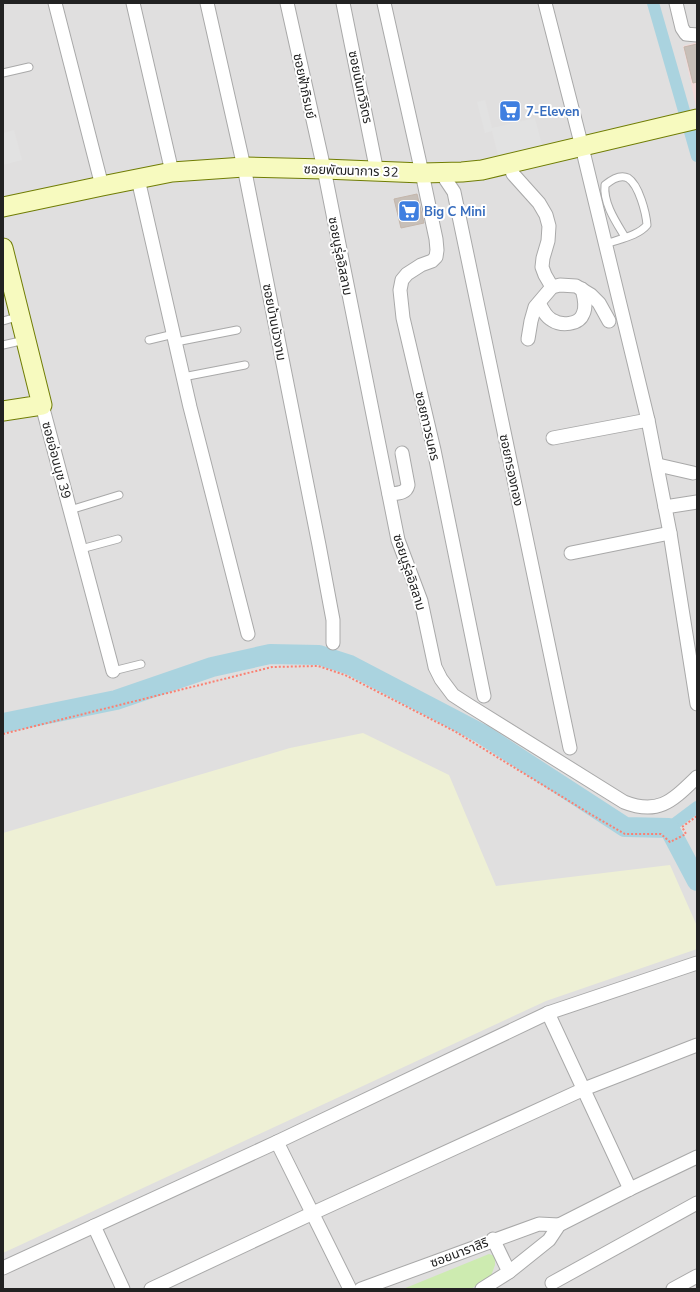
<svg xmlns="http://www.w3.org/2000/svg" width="700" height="1292" font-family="'Nunito Sans','Noto Sans Thai',sans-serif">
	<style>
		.residential { fill: #e0dfdf }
		.commercial { fill: #f2dad9 }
		.farmland { fill: #eef0d5 }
		.grass { fill: #cdebb0 }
		.parking { fill: #e2e2e2 }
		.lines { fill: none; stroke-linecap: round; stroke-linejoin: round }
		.canal { stroke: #aad3df; stroke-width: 12 }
		.river { stroke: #aad3df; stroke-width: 20 }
		.building { fill: #c7bfb8; stroke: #c4b6ab }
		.lane-casing { stroke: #a9a9a9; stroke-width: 9 }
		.street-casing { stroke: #a9a9a9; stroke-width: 15 }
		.secondary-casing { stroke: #707d05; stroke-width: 21 }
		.path { stroke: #fa8072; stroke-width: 2; stroke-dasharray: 2 2; stroke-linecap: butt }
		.lane { stroke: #fff; stroke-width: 7 }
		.street { stroke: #fff; stroke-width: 13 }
		.secondary { stroke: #f7fabf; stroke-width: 19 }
		.labels { text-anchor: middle; stroke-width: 4; stroke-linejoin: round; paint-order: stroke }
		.street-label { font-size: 13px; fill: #222; stroke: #fff }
		.shop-label { font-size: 13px; font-weight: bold; fill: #366cbe; stroke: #fff; text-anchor: start }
	</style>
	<rect width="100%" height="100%" fill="#f2efe9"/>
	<!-- residential -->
	<rect class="residential" x="3" y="3" width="694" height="1286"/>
	<!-- commercial -->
	<polygon class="commercial" points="697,42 697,111 683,46"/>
	<!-- farmland -->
	<polygon class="farmland" points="363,733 449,775 496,886 670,865 697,926 697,949 546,1001 3,1253 3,833 290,748"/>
	<!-- grass -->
	<polygon class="grass" points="489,1254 495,1256 495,1265 491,1276 471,1289 403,1289"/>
	<!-- parking -->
	<g class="parking">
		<polygon points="485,100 492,128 535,118 543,148 499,159 492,131 485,133 477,102"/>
		<polygon points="14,130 22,160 3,165 3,133"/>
	</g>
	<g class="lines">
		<!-- canal -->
		<g class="canal">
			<polyline points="653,3 697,156"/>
			<polyline points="669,828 697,807"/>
		</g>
		<!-- river -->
		<polyline class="river" points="3,723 116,700 212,667 270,654 319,655 350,665 482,734 625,827 669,828 697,881"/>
	</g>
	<!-- building -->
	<g class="building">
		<polygon points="697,44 697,82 693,83 684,47"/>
		<polygon points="417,194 424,223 401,228 394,199"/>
	</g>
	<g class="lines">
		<!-- lane casing -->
		<g class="lane-casing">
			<g id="lane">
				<polyline points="3,73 29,67"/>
				<path d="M606 244C619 239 638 236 647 225 646 213 639 185 628 178 620 174 611 180 605 185 603 203 616 222 625 237"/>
				<polyline points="3,321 20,316"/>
				<polyline points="149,340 174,334"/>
				<polyline points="176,342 237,330"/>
				<polyline points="3,345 25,340"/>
				<polyline points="183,377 245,365"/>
				<polyline points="70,510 119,495"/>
				<polyline points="81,549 118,539"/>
				<polyline points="113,671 141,664"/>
			</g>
		</g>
		<!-- street casing -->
		<g class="street-casing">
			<g id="street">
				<polyline points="55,3 102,186"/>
				<polyline points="133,3 172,172"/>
				<polyline points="207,3 244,167 319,545 333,620 333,643"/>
				<path d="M287 3 324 169 398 540 421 601 435 667 441 679 453 695 470 706 624 802C659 816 673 800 697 777"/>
				<polyline points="343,3 377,172"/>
				<polyline points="384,3 422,173 436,239 437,250 436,257 432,261 421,265 407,274 402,280 400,290 403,318 434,450 484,696"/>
				<polyline points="545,3 582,147 648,420 670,533 697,704"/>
				<polyline points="676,3 682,28 686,34 697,35"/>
				<polyline points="509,163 513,174 539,203 546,215 549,226 548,241 543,258 542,267 545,275 552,287"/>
				<polyline points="443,172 446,180 454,192 570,748"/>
				<polyline points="138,179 190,407 248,634"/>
				<path d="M539 303C542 309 546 317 552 320 561 326 579 325 583 314 587 306 584 297 582 289"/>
				<polyline points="528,339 531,321 535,307 552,287 560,285 576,286 591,295 599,303 609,321"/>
				<polyline points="42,405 113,671"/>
				<polyline points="553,438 648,420"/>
				<polyline points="658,465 693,473"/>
				<path d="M389 494C397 493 406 494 408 485L402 453"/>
				<polyline points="665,507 697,502"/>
				<polyline points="571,553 670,533"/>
				<polyline points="548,1013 630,1189"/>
				<polyline points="277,1142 350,1289"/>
				<polyline points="94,1226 123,1289"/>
				<polyline points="493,1239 509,1272"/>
				<polyline points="3,1268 277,1142 548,1013 697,963"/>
				<polyline points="552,1283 697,1203"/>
				<polyline points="151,1289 313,1213 584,1089 697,1045"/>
				<polyline points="361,1289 539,1224 559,1225"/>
				<polyline points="482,1289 509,1272 549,1240 559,1225 630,1189 697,1157"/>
				<polyline points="673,1289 697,1276"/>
			</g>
		</g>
		<!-- secondary casing -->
		<g class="secondary-casing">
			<g id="secondary">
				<polyline points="3,207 102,186 172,172 244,167 324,169 422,173 462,172 482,170 697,119"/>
				<polyline points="3,248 42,405 3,411"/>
			</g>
		</g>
		<!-- path -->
		<polyline class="path" points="3,734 272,667 318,666 345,675 456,732 587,812 625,834 661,834 670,842 686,834 682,827 697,816"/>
		<!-- lane -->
		<use href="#lane" class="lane"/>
		<!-- street -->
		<use href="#street" class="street"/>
		<!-- secondary -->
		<use href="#secondary" class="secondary"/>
	</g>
	<!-- icons -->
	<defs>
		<g id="supermarket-square" transform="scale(1.15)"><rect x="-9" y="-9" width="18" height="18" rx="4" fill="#3f7fe0" stroke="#fff"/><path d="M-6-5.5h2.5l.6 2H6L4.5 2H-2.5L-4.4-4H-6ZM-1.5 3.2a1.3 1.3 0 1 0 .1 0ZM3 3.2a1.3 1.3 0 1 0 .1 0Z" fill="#fff"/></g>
	</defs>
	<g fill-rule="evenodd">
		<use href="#supermarket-square" x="510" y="111"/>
		<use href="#supermarket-square" x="409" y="211"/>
	</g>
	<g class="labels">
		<!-- street labels -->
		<g class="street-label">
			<text transform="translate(305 86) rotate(78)" y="5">ซอยฟ้าภิรมย์</text>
			<text transform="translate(361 87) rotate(78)" y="5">ซอยนันทวิจิตร</text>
			<text transform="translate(351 170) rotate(2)" y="5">ซอยพัฒนาการ 32</text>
			<text transform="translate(341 256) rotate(79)" y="5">ซอยนูรุ่ลอิสลาม</text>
			<text transform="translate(275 322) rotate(79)" y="5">ซอยบ้านบัวงาม</text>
			<text transform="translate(428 426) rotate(77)" y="5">ซอยถาวรนคร</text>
			<text transform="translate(57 460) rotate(75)" y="5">ซอยอ่อนนุช 39</text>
			<text transform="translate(512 470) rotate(78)" y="5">ซอยกรองทอง</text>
			<text transform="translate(410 572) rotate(72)" y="5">ซอยนูรุ่ลอิสลาม</text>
			<text transform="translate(459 1252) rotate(-21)" y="5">ซอยนาราสิริ</text>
		</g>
		<!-- shop labels -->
		<g class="shop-label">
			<text x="526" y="116">7-Eleven</text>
			<text x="424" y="216">Big C Mini</text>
		</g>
	</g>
	<!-- border -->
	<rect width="700" height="1292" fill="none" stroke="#222222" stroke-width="8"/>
</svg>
